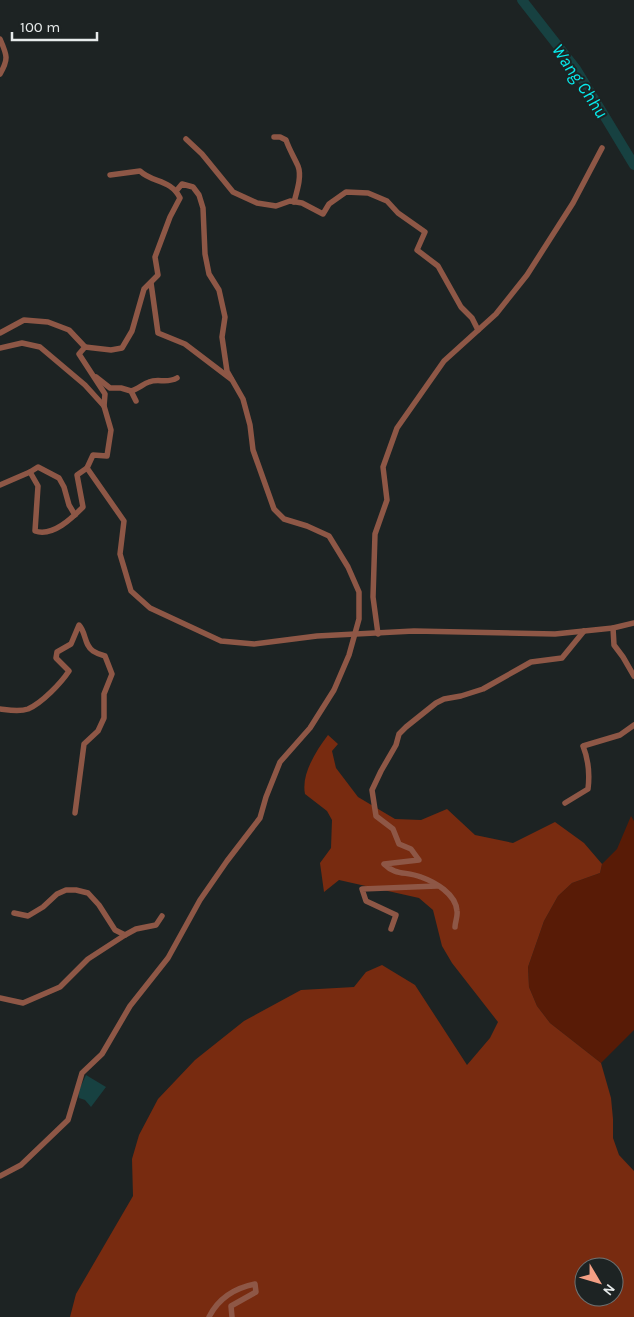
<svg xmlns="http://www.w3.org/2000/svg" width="634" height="1317" font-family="Karla,sans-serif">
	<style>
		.green { fill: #581b06 }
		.forest { fill: #782b10; fill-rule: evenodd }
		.water { fill: #174141 }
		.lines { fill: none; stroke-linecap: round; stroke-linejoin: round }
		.river { stroke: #174141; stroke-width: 10 }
		.minor { stroke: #8e5746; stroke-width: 5.5 }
		.labels { text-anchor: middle; stroke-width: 4; stroke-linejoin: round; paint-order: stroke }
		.water-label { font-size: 18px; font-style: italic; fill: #07eaec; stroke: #1d2323 }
	</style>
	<rect width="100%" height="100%" fill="#1d2323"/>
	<!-- green -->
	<polygon class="green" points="631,816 634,821 634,1030 601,1063 550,1023 537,1006 529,987 528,967 544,921 558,896 572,883 600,873 602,864 617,849"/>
	<!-- forest -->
	<path class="forest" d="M328 735 338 744 332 751 336 768 358 797 395 819 421 820 447 809 475 835 513 843 555 822 584 843 602 864 600 873 572 883 558 896 544 921 528 967 529 987 537 1006 550 1023 601 1063 611 1098 613 1119V1138L619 1155 634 1171V1317H70L76 1294 133 1196 132 1159 139 1135 158 1099 195 1060 244 1021 301 990 354 987 366 972 382 965 415 985 467 1065 490 1038 498 1022 452 963 442 946 433 910 419 898 339 880 324 892 320 863 331 848 332 820 327 811 305 794C301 774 316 751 328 735ZM584 1267H614V1297H584Z"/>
	<!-- water -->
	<polygon class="water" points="86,1075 106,1087 91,1107 85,1100 79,1098 78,1092"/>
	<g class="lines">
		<!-- river -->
		<polyline class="river" points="522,0 576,69 634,165"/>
		<!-- minor -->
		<g class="minor">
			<path d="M0 39C7 55 9 59 0 74"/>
			<path d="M274 137H280L286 140C289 149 294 157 298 166 302 176 297 191 294 202"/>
			<polyline points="186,139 202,154 233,192 257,203 276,206 290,201 302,203 323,214 329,204 346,192 368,193 387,201 398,213 425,232 417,250 438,266 461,307 472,318 478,330"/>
			<polyline points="151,283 158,333 185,344 231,379"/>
			<polyline points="0,333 24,320 48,322 69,330 85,347"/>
			<polyline points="0,348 22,343 40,347 85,385 104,406 111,430 107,456 93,455 87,468 124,521 120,554 131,591 150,608 221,641 254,644 317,636 414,631 555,634 613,628 634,623"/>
			<polyline points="96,377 110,388 121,388 131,391 136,401"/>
			<path d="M131 391C138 389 143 384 149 382 158 378 167 384 177 378"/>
			<path d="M104 406 105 394 79 354 85 347 111 350 122 348 132 331 144 289 158 275 155 257 170 217 180 198C171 179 152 183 140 171L110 175"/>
			<polyline points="30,472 38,467 59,478 64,487 69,505 75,515"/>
			<path d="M0 485 30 472 38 486 35 531C53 537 72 518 83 507L77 475 87 468"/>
			<polyline points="613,628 614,645 623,657 634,676"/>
			<polyline points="378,634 373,597 375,534 387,500 383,467 397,428 444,361 496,314 527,275 573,203 602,148"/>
			<path d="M0 709C9 710 19 712 28 709 42 703 61 683 69 671L56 658 57 652 71 644 79 625C86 632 84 645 93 651 96 653 101 655 105 656L112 674 104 694V718L98 731 84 744 75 813"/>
			<path d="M565 803 588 789C590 773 589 761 583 746L620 735 634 725"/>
			<polyline points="14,913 28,916 43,907 57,894 66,890 76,890 88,893 99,905 115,930 125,935"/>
			<path d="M455 927C455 922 458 916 457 911 456 894 435 882 421 877 406 871 396 876 384 864L419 860 411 849 399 844 393 829 376 816 372 790 381 771 396 745 399 734 406 727 436 703 444 699 461 696 483 689 531 662 562 658 584 631"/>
			<polyline points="391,929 396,915 366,901 362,889 437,886"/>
			<polyline points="0,998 23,1003 60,987 88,959 125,935 136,929 156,925 162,916"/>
			<polyline points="0,1176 21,1165 68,1120 82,1073 102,1054 130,1006 168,958 200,900 227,861 260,818 266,797 280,762 310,728 334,690 349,655 359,619 359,592 348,567 329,536 307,526 284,519 274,509 253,450 250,425 243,399 227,371 222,337 225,317 219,290 209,274 205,254 203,208 199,195 193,187 182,184 177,190"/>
			<path d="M209 1317C218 1299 235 1288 255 1284L256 1292 231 1306 232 1317"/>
		</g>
	</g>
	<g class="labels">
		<!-- water labels -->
		<g class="water-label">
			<text transform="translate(580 81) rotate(56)" y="6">Wang Chhu</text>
		</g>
	</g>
	<!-- north arrow -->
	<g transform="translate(599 1282) rotate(128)"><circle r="24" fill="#1d2323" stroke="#6e7373"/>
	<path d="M0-4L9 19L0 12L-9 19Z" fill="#f39f84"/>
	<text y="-8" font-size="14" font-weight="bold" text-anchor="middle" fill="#e7ebeb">N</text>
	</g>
	<!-- scale -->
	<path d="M12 32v8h85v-8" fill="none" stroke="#e7ebeb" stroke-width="2.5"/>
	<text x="20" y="32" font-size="15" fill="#e7ebeb" stroke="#1d2323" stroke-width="4" paint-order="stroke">100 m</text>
</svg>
